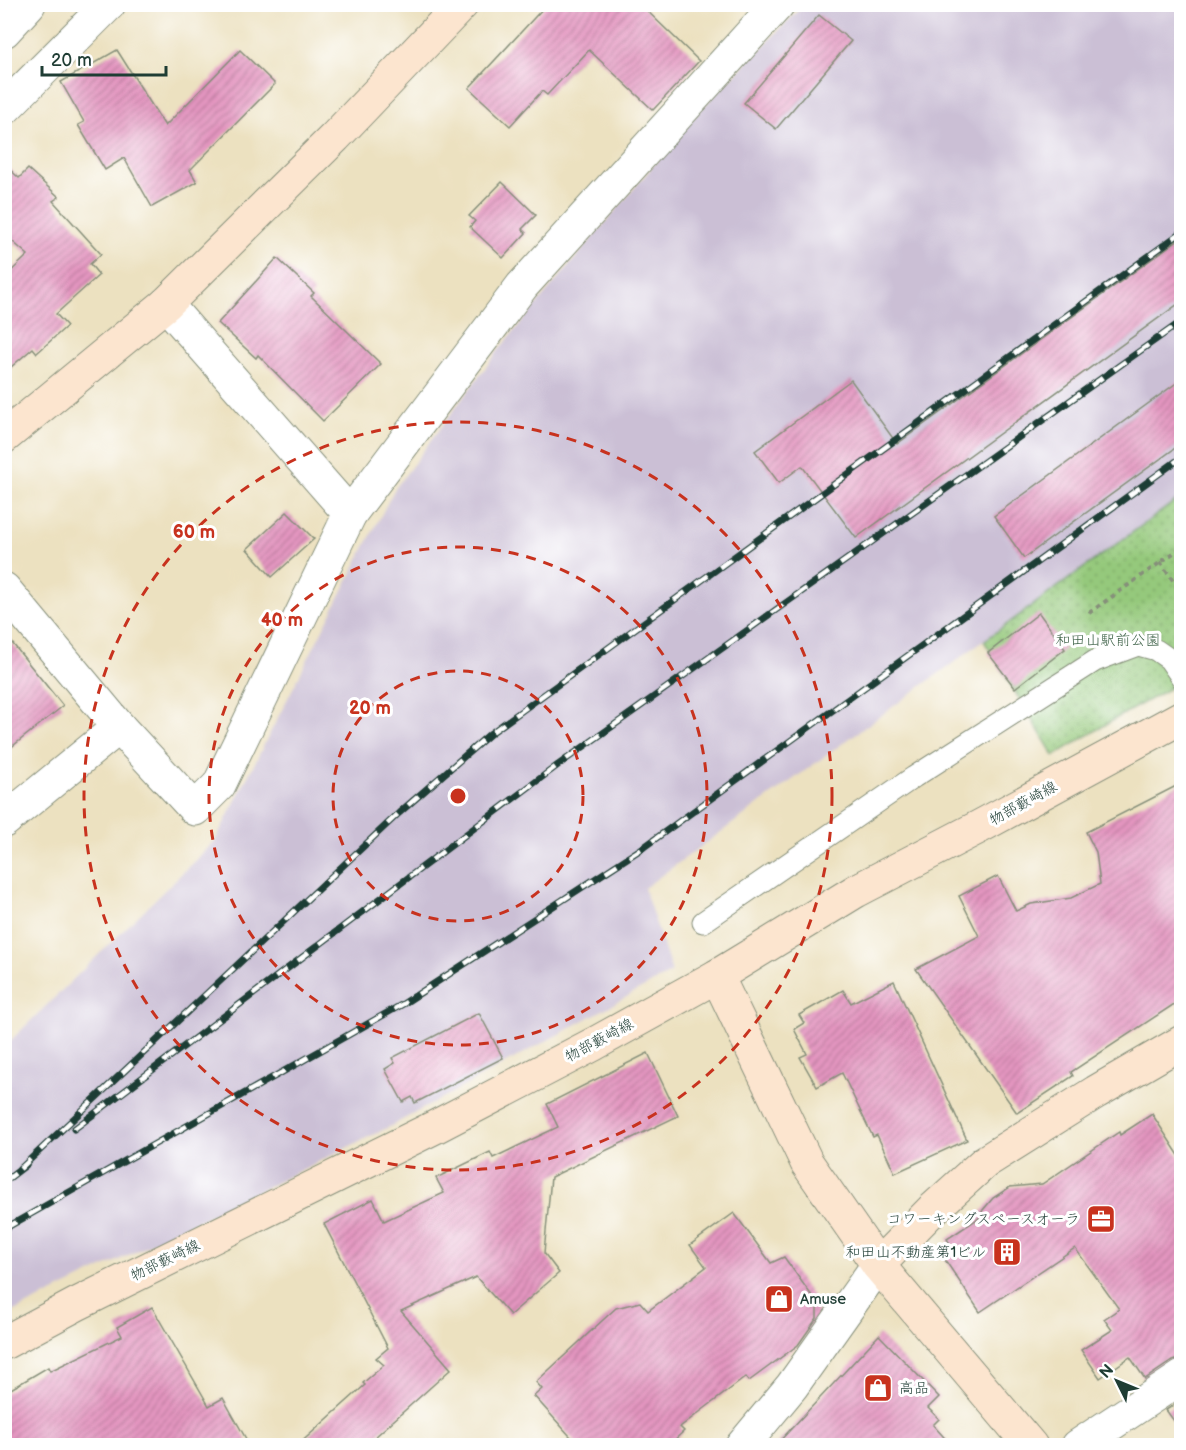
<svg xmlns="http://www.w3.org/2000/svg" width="1186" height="1450" font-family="'Balsamiq Sans','Klee One',sans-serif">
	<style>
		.railway { fill: #cbbfd5 }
		.park { fill: url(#park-dots); stroke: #5a8358; stroke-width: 1.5 }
		.building { fill: url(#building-hatch) }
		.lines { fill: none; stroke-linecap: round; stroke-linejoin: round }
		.lane-casing { stroke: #868f7a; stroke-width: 23 }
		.street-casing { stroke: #868f7a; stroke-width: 35 }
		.secondary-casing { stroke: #868f7a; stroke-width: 35 }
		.path { stroke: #868f7a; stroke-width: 4; stroke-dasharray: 4.5 4.5; stroke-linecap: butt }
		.lane { stroke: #fff; stroke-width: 21 }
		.street { stroke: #fff; stroke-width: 33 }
		.secondary { stroke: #fce5cf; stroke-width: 33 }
		.rail-casing { stroke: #1f3d34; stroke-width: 7 }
		.rail { stroke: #fff; stroke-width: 4.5; stroke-dasharray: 14; stroke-linecap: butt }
		.ring { fill: none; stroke: #c8321e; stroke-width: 3; stroke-dasharray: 10 8 }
		.labels { text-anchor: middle; stroke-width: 6; stroke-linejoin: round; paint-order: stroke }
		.park-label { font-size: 15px; fill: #3c6046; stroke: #fff }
		.street-label { font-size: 15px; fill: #1f3d34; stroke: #fff }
		.poi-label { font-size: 15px; fill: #1f3d34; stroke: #fff; text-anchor: end }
		.centre { fill: #c8321e; stroke: #fff; stroke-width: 3 }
		.ring-label { font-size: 18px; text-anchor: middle; font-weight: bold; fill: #c8321e; stroke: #fff; stroke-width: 6; stroke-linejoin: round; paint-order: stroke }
	</style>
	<defs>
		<pattern id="park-dots" width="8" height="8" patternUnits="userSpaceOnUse" patternTransform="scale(1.5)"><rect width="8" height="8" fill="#95c97b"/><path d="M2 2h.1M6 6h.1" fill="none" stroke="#79a466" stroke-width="1.8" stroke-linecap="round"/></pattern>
		<pattern id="building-hatch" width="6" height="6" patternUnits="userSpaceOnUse" patternTransform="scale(1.5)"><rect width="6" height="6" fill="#e495c0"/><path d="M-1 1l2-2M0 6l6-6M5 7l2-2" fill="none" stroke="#b87b9d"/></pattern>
	</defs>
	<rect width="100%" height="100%" fill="#fff"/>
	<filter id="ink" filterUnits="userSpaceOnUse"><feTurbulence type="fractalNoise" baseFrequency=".0167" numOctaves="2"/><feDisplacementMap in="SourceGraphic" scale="12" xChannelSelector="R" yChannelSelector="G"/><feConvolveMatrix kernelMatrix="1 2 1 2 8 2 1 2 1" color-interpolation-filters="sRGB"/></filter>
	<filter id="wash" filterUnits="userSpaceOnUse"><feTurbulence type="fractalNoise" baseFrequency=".008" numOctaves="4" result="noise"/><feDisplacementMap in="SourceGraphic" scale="24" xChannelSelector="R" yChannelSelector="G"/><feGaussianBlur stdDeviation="1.35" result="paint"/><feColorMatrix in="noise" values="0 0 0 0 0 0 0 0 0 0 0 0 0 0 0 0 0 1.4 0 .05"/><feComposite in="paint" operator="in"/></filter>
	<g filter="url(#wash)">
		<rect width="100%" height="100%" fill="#ece1c0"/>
		<!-- railway -->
		<polygon class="railway" points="804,5 1181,5 1181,497 644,888 672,972 393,1125 5,1316 5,1046 215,841 394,490 501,347 699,111"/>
		<!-- park -->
		<polygon class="park" points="1181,497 1181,682 1118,717 1054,756 984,641"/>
		<g id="blocks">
			<!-- building -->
			<g class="building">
				<polygon points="547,4 640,4 699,61 653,110 589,50 547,95 542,91 510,126 469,88"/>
				<polygon points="819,15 851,41 776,129 744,103"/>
				<polygon points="117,50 165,126 240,50 275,84 190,170 197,182 152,207 124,158 105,170 78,125 84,122 61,82"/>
				<polygon points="4,164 19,178 28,169 59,197 53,201 101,254 90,264 99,275 56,314 67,326 37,353 33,348 4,373 4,278 28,255 4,234"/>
				<polygon points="502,182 536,215 522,229 526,233 503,258 470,227 475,221 469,216"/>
				<polygon points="1182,237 1182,301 856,538 802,466 779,483 755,451 851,380 897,444"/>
				<polygon points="277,258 314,293 311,296 381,364 323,421 258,355 256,358 218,323"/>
				<polygon points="1182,379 1182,443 1024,558 994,516"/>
				<polygon points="287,512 314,539 272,577 247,549"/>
				<polygon points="1039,613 1065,649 1015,688 988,653"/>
				<polygon points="4,633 63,706 4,753"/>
				<polygon points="1182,783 1182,999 1071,1072 1073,1076 1017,1113 916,969 979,936 959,896 998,876 1016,911 1031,904 1071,898 1100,884 1096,852 1086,832"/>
				<polygon points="894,981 967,1140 895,1173 877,1135 873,1137 842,1073 817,1087 800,1057 807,1054 794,1029 804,1023 799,1015 843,990 851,1003"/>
				<polygon points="479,1013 503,1058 415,1103 412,1097 403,1102 385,1069 395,1063 392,1058"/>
				<polygon points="648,1053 678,1116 551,1177 544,1253 559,1273 510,1315 476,1277 401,1311 451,1369 365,1446 297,1446 365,1385 363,1383 384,1365 376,1358 388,1348 324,1224 373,1199 384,1221 444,1193 436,1178 490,1152 493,1158 558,1127 547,1104"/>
				<polygon points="1152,1114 1182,1160 1182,1358 1172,1361 1145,1379 1130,1357 1100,1378 1081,1350 1112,1330 1104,1319 1119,1309 1075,1248 980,1312 941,1254 952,1247 947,1239 979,1218 983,1210 993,1198 1010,1187 1042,1184 1119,1132 1120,1135"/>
				<polygon points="734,1213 771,1263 784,1257 817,1303 817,1318 798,1345 749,1381 746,1377 680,1427 684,1431 668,1446 579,1446 534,1396 542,1389 536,1382 616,1308 640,1302 648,1311 706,1267 690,1245"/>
				<polygon points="152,1307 209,1406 223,1398 250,1446 4,1446 4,1393 48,1367 50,1371 122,1336 117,1327"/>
				<polygon points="879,1335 939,1397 928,1408 939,1419 933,1425 952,1446 775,1446"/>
				<polygon points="1182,1400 1182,1432 1166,1410"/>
			</g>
		</g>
	</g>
	<g filter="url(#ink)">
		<use href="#blocks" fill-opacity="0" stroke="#868f7a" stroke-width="1.5"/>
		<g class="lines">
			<!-- lane casing -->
			<g class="lane-casing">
				<polyline id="lane" points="703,922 914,777 1095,661 1138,645 1156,650 1169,659 1182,678"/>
			</g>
			<!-- street casing -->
			<g class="street-casing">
				<g id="street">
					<polyline points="4,31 29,4"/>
					<polyline points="4,109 109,4"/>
					<polyline points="166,304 350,514"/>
					<polyline points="4,589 119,727 195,809 219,785 350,514 522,286 778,4"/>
					<polyline points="4,821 119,727"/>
					<polyline points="742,1446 792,1386 878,1265"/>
					<polyline points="1078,1446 1182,1377"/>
				</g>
			</g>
			<!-- secondary casing -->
			<g class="secondary-casing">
				<g id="secondary">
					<polyline points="4,437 166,304 335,137 462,4"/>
					<polyline points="717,976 807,1163 878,1265 1031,1446"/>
					<polyline points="878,1265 932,1210 985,1162 1096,1092 1182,1042"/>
					<polyline points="4,1343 77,1304 435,1127 594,1044 717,976 856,891 979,827 1182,717"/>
				</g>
			</g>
			<!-- path -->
			<g class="path">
				<polyline points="1160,562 1182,593"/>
				<polyline points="1089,613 1182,547"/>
			</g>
			<!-- lane -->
			<use href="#lane" class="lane"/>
			<!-- street -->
			<use href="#street" class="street"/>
			<!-- secondary -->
			<use href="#secondary" class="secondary"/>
			<!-- rail casing -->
			<g class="rail-casing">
				<g id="rail">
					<polyline points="74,1129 558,765 1182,321"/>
					<polyline points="20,1169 399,813 491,733 1182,232"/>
					<polyline points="4,1182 26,1165"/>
					<polyline points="4,1229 403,1004 644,847 1182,457"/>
				</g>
			</g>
			<!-- rail -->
			<use href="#rail" class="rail"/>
		</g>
	</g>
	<!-- distance rings -->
	<g class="ring">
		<circle cx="458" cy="796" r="125"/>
		<circle cx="458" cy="796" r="249"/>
		<circle cx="458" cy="796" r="374"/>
	</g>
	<!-- icons -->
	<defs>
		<g id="office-square" transform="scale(1.5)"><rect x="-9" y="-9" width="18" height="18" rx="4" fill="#c8321e" stroke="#fff"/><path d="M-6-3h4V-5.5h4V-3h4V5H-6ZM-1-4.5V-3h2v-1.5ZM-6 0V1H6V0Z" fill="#fff"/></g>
		<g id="building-square" transform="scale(1.5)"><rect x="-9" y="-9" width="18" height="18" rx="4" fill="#c8321e" stroke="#fff"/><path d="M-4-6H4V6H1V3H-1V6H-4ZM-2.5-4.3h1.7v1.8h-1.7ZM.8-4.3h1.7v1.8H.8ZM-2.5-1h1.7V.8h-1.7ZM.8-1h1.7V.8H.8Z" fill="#fff"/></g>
		<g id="shop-square" transform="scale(1.5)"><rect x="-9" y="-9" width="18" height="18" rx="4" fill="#c8321e" stroke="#fff"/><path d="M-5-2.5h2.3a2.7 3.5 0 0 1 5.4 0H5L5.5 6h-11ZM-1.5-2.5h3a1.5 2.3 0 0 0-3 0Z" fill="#fff"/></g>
	</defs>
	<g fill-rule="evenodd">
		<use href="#office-square" x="1101" y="1219"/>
		<use href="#building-square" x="1007" y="1252"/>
		<use href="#shop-square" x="779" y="1299"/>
		<use href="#shop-square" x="878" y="1388"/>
	</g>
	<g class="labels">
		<!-- park labels -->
		<g class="park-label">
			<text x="1108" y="645">和田山駅前公園</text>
		</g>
		<!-- street labels -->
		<g class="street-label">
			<text transform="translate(1023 803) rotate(-29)" y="5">物部藪崎線</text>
			<text transform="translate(599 1040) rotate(-28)" y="5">物部藪崎線</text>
			<text transform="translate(165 1260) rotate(-26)" y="5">物部藪崎線</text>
		</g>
		<!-- poi labels -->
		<g class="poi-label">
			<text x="1080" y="1224">コワーキングスペースオーラ</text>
			<text x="986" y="1257">和田山不動産第1ビル</text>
			<text x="800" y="1304" text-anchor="start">Amuse</text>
			<text x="899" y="1393" text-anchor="start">高品</text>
		</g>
	</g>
	<circle cx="458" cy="796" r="9" class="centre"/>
	<g class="ring-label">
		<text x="194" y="538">60 m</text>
		<text x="282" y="626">40 m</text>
		<text x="370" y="714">20 m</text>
	</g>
	<!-- margin -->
	<rect width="1186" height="1450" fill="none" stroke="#fff" stroke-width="24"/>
	<!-- north arrow -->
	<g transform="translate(1117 1381) rotate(313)" stroke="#ffffff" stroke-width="4.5" paint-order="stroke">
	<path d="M0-4.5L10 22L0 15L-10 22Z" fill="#1f3d34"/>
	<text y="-9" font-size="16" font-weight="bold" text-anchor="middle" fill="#1f3d34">N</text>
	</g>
	<!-- scale -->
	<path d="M42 66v9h124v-9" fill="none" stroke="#1f3d34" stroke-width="3"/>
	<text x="51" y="66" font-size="18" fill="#1f3d34" stroke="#ffffff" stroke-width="4.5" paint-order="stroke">20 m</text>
</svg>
